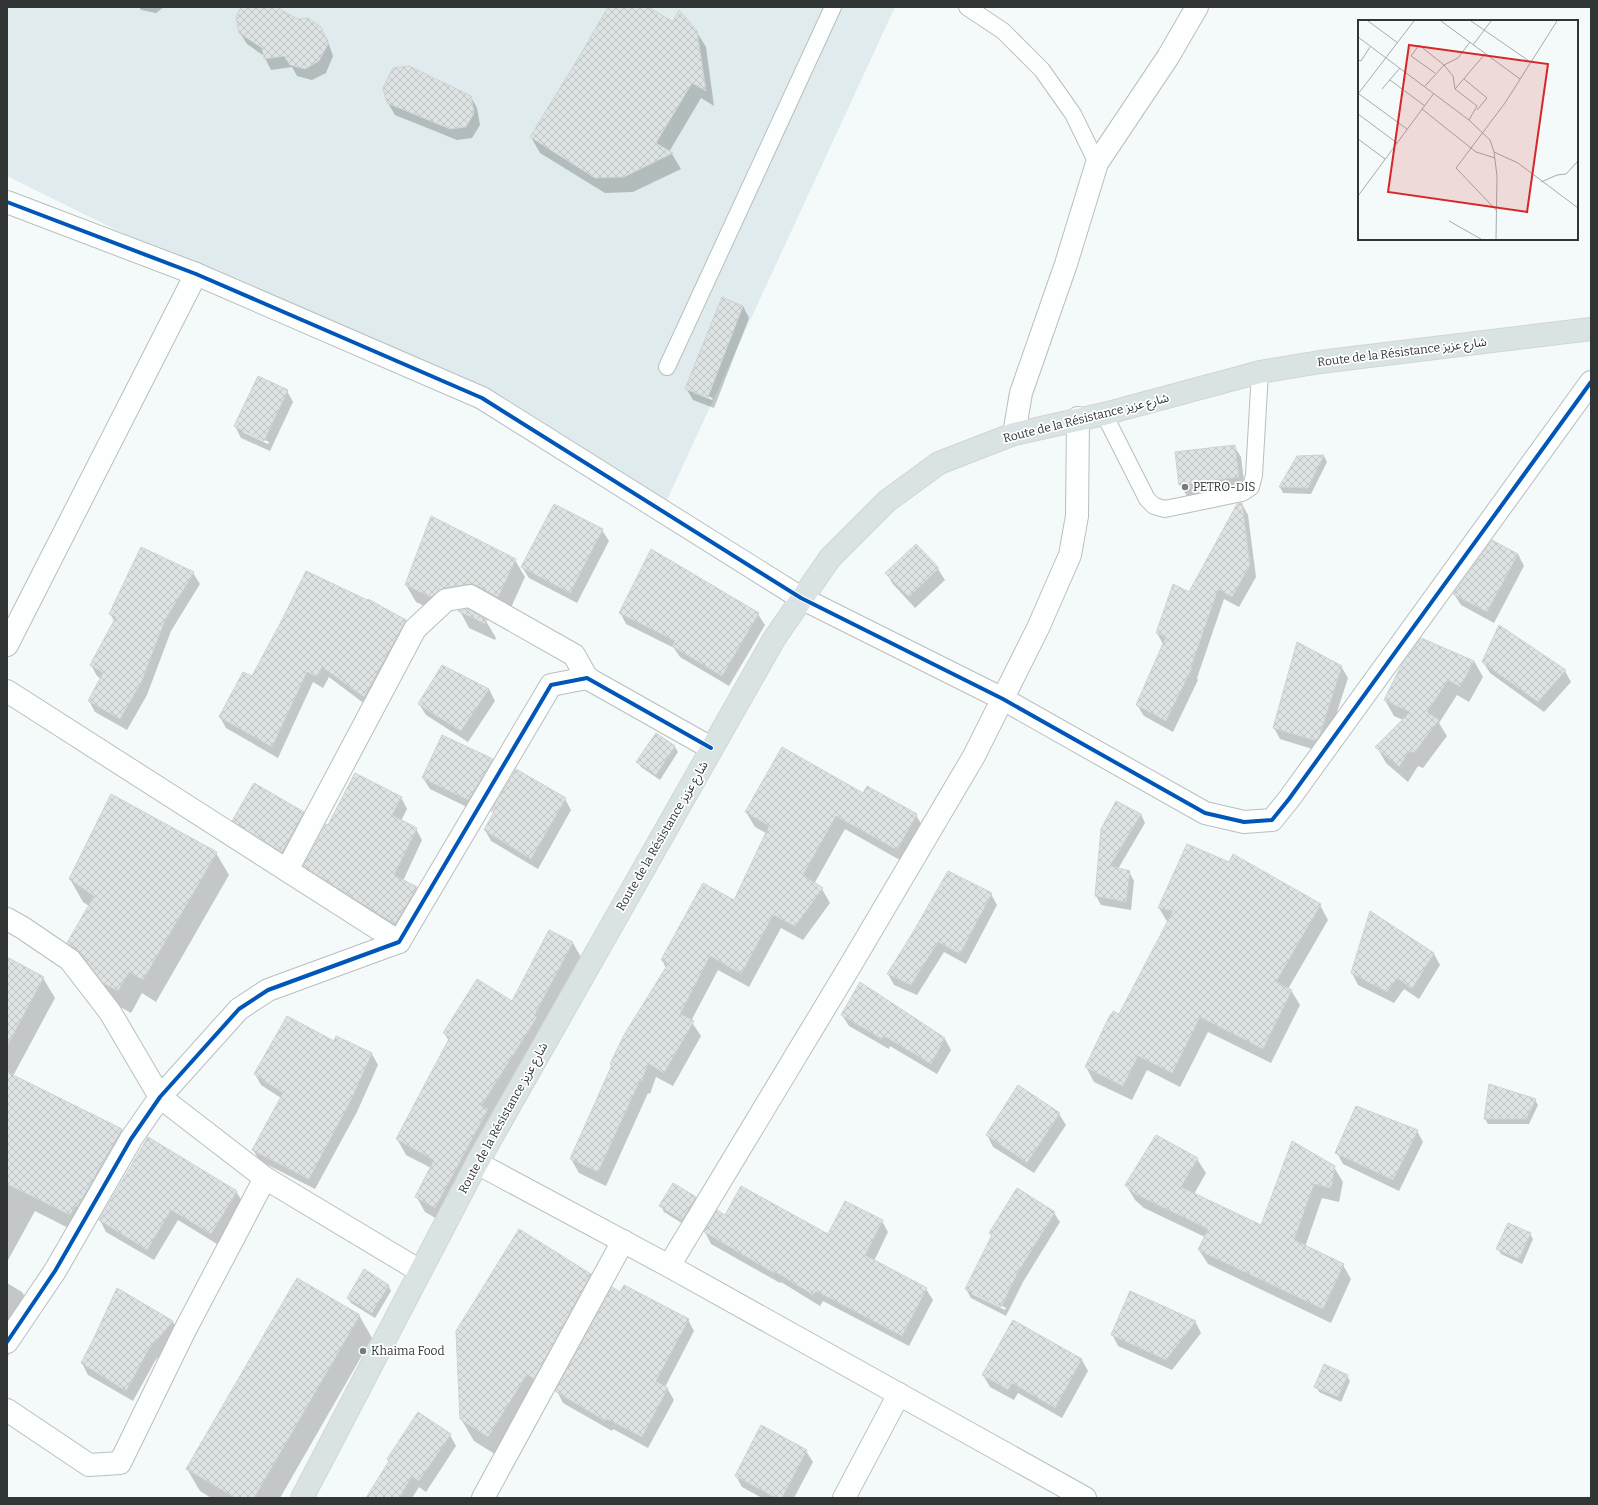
<svg xmlns="http://www.w3.org/2000/svg" width="1598" height="1505" font-family="Bitter,'Noto Sans Arabic',serif">
	<style>
		.built { fill: #dfebed }
		.shadow { fill: #0003; fill-rule: evenodd }
		.building { fill: url(#building-cross-hatch); stroke: #ced2d3 }
		.lines { fill: none; stroke-linecap: round; stroke-linejoin: round }
		.lane-casing { stroke: #babebf; stroke-width: 18 }
		.street-casing { stroke: #babebf; stroke-width: 24 }
		.primary-casing { stroke: #d2d4d5; stroke-width: 24 }
		.lane { stroke: #fdfefe; stroke-width: 16 }
		.street { stroke: #fdfefe; stroke-width: 22 }
		.primary { stroke: #d9e3e4; stroke-width: 22 }
		.cycleway-casing { stroke: #fff; stroke-width: 6 }
		.cycleway { stroke: #0057b8; stroke-width: 4 }
		.poi-dot { fill: #757a7b; stroke: #fff; stroke-width: 1.5 }
		.labels { text-anchor: middle; stroke-width: 3.5; stroke-linejoin: round; paint-order: stroke }
		.street-label { font-size: 12px; fill: #313536; stroke: #fff }
		.poi-label { font-size: 12px; fill: #313536; stroke: #fff; text-anchor: start }
		.inset-road { fill: none; stroke: #a6abac; stroke-width: 1 }
		.view { fill: #d62828; fill-opacity: 0.15; stroke: #d62828; stroke-width: 2 }
		.inset-edge { fill: none; stroke: #313536; stroke-width: 2 }
	</style>
	<defs>
		<pattern id="building-cross-hatch" width="8" height="8" patternUnits="userSpaceOnUse"><rect width="8" height="8" fill="#dde2e3"/><path d="M0 0l8 8M0 8l8-8" fill="none" stroke="#bec2c3"/></pattern>
	</defs>
	<rect width="100%" height="100%" fill="#f4f9fa"/>
	<!-- built -->
	<polygon class="built" points="7,7 895,7 666,502 7,176"/>
	<!-- shadow -->
	<g class="shadow">
		<polygon points="139,7 164,7 156,13 141,10"/>
		<polygon points="242,7 278,7 280,11 297,20 320,28 327,39 333,56 326,73 312,80 297,76 292,67 271,70 264,56 247,44 240,33"/>
		<polygon points="609,7 646,7 674,23 696,31 706,47 714,106 701,98 669,152 672,154 681,169 633,192 605,193 540,153 531,137 582,55"/>
		<polygon points="471,97 477,108 480,125 472,138 457,140 395,115 388,103"/>
		<path d="M743 306 749 318 714 408 693 400 686 388ZM694 391 713 398 712 400 694 393Z"/>
		<path d="M287 391 293 402 270 451 241 438 235 426ZM243 430 269 442 268 444 243 432Z"/>
		<polygon points="1234,446 1241,457 1245,488 1187,496 1180,485"/>
		<polygon points="1324,456 1327,462 1311,494 1283,493 1280,487 1298,457"/>
		<polygon points="1242,504 1248,515 1256,577 1239,607 1224,599 1197,678 1198,680 1173,732 1144,716 1137,705 1163,644 1157,633 1189,593"/>
		<polygon points="602,530 609,541 577,603 529,578 522,567"/>
		<polygon points="916,545 938,569 945,580 915,608 893,584 886,573"/>
		<polygon points="1518,554 1524,566 1494,623 1461,605 1454,594"/>
		<polygon points="515,560 525,577 508,614 479,600 441,614 416,602 406,585"/>
		<polygon points="193,573 200,584 171,631 147,695 127,730 95,712 89,701 101,679 97,676 91,665 115,622 110,614"/>
		<polygon points="368,600 406,621 412,632 370,708 329,677 323,688 313,682 278,758 226,728 220,717 252,678 284,619"/>
		<polygon points="460,611 486,621 496,638 495,640 469,628"/>
		<polygon points="620,612 758,614 765,625 729,686 680,657 674,648 626,624"/>
		<polygon points="1474,661 1483,677 1469,702 1457,695 1439,723 1447,736 1423,768 1418,766 1408,782 1386,763 1377,747 1403,720 1394,716 1385,700"/>
		<polygon points="1483,662 1565,671 1571,682 1544,712 1490,673"/>
		<polygon points="1341,666 1348,678 1326,746 1322,752 1280,739 1274,728"/>
		<polygon points="489,689 495,701 468,742 426,715 419,704"/>
		<polygon points="656,734 675,747 678,752 660,780 641,767 638,762"/>
		<polygon points="492,759 499,771 475,811 430,789 423,778"/>
		<polygon points="863,794 916,815 924,829 905,863 845,829 814,884 822,889 830,903 803,940 781,928 749,987 718,970 691,1021 701,1036 673,1086 656,1077 650,1094 648,1093 606,1186 579,1173 571,1159 612,1066 611,1064 666,968 662,960 734,901 766,833 755,827 746,812"/>
		<polygon points="401,797 407,809 401,821 416,829 422,840 403,881 416,888 423,899 401,935 311,877 304,866 328,827"/>
		<polygon points="565,799 571,810 538,869 491,841 485,830 494,814 492,811"/>
		<polygon points="303,812 310,824 289,863 240,832 234,821"/>
		<polygon points="1141,814 1145,823 1118,869 1129,872 1134,881 1131,910 1101,905 1096,896 1102,829"/>
		<polygon points="216,853 229,875 156,1002 142,993 131,1013 117,1005 81,965 68,943 89,906 83,902 70,879"/>
		<polygon points="991,894 997,905 966,964 944,952 917,995 894,985 888,974"/>
		<polygon points="1320,905 1328,920 1288,989 1291,990 1300,1005 1271,1063 1208,1032 1180,1087 1147,1070 1132,1100 1094,1082 1086,1067 1120,1015 1168,923 1159,908"/>
		<polygon points="1371,913 1434,954 1440,965 1419,999 1404,989 1394,1003 1358,985 1352,973"/>
		<polygon points="550,931 573,943 582,959 444,1223 425,1212 416,1196 431,1168 406,1155 397,1139 449,1041 444,1033 512,1003"/>
		<polygon points="7,958 43,978 55,998 13,1076 122,1130 133,1150 82,1235 35,1211 7,1262"/>
		<polygon points="861,983 945,1039 951,1050 937,1074 890,1046 889,1049 849,1026 842,1015"/>
		<polygon points="336,1038 372,1054 378,1065 357,1112 315,1189 260,1161 253,1150 281,1098 261,1085 255,1074 334,1042"/>
		<polygon points="1490,1085 1535,1100 1538,1105 1529,1124 1488,1124 1485,1119"/>
		<polygon points="1059,1114 1066,1125 1034,1173 993,1147 987,1135"/>
		<polygon points="1417,1131 1423,1142 1399,1191 1343,1164 1337,1153"/>
		<polygon points="1197,1159 1206,1173 1194,1194 1261,1226 1334,1167 1343,1182 1339,1202 1322,1198 1305,1247 1343,1265 1351,1279 1331,1323 1208,1264 1199,1250 1205,1237 1144,1208 1135,1200 1126,1185"/>
		<polygon points="236,1191 243,1203 217,1244 178,1220 154,1260 106,1232 100,1220"/>
		<polygon points="695,1198 698,1203 685,1225 664,1212 661,1206"/>
		<path d="M1054 1213 1060 1222 1023 1282 1006 1316 971 1298 966 1289 992 1236 991 1233ZM972 1291 1006 1308 1005 1310 972 1294Z"/>
		<polygon points="725,1216 829,1236 882,1221 888,1232 874,1261 926,1289 933,1300 909,1346 823,1301 820,1306 781,1282 780,1283 711,1244 705,1232"/>
		<polygon points="1530,1234 1533,1239 1522,1264 1501,1254 1498,1249"/>
		<polygon points="590,1274 603,1297 501,1458 474,1441 461,1419"/>
		<polygon points="7,1283 22,1292 34,1312 7,1358"/>
		<polygon points="388,1285 391,1291 375,1318 351,1303 348,1298"/>
		<polygon points="117,1290 173,1322 179,1333 155,1361 133,1401 88,1375 82,1363"/>
		<polygon points="621,1293 688,1320 694,1331 665,1387 667,1388 674,1400 648,1448 613,1429 612,1431 563,1403 557,1391"/>
		<polygon points="359,1315 372,1338 280,1498 211,1498 200,1491 187,1469"/>
		<polygon points="1014,1321 1082,1360 1088,1371 1062,1418 1018,1393 1014,1400 990,1387 983,1375"/>
		<polygon points="1195,1321 1201,1333 1172,1370 1118,1346 1112,1334"/>
		<polygon points="1347,1376 1350,1381 1341,1402 1319,1392 1316,1386"/>
		<polygon points="450,1435 456,1446 426,1492 419,1487 412,1498 367,1498"/>
		<polygon points="806,1451 813,1462 794,1498 762,1498 742,1487 736,1476"/>
	</g>
	<!-- building -->
	<g class="building">
		<polygon points="241,7 279,7 281,10 298,19 308,18 321,27 328,44 319,61 305,69 290,65 284,56 264,59 262,48 239,33 236,17"/>
		<polygon points="608,7 648,7 673,22 679,10 697,31 706,91 692,83 656,143 673,153 624,177 595,178 530,137 581,54"/>
		<polygon points="409,66 471,96 474,113 466,127 450,129 387,103 383,88 393,68"/>
		<polygon points="722,297 743,306 708,397 685,389"/>
		<polygon points="258,376 288,390 264,441 234,426"/>
		<polygon points="1235,445 1239,477 1179,485 1175,452"/>
		<polygon points="1324,455 1308,488 1279,487 1297,456"/>
		<polygon points="1242,503 1250,565 1232,597 1218,589 1191,667 1192,668 1166,721 1136,705 1166,637 1156,633 1173,584 1189,592 1237,504"/>
		<polygon points="554,504 603,529 570,593 521,567"/>
		<polygon points="431,516 516,559 498,597 476,585 468,584 444,588 431,597 405,585"/>
		<polygon points="1492,540 1518,554 1487,612 1453,594"/>
		<polygon points="916,544 939,568 909,597 885,573"/>
		<polygon points="141,547 194,572 165,620 141,683 120,719 88,701 103,673 90,665 116,617 109,614"/>
		<polygon points="651,549 759,613 722,676 672,646 675,641 619,613"/>
		<polygon points="306,571 367,600 368,599 406,620 364,697 322,667 317,677 307,672 272,747 219,717 243,672 252,676 283,618"/>
		<polygon points="468,609 487,620 485,624 458,611"/>
		<polygon points="1499,625 1566,670 1538,702 1482,662"/>
		<polygon points="1421,638 1474,661 1460,687 1448,680 1427,712 1439,720 1414,753 1409,751 1399,767 1375,747 1410,712 1384,700 1402,664"/>
		<polygon points="1297,642 1342,666 1320,734 1316,741 1273,728"/>
		<polygon points="442,665 489,689 461,731 418,704"/>
		<polygon points="656,733 675,746 656,775 636,762"/>
		<polygon points="442,735 493,759 468,800 422,778"/>
		<polygon points="782,747 863,793 867,786 917,814 897,850 836,816 803,875 823,888 795,926 773,915 741,974 710,956 680,1014 694,1021 664,1073 648,1063 642,1081 640,1080 598,1172 570,1159 612,1065 610,1064 624,1035 668,964 661,960 703,883 734,900 769,826 745,812"/>
		<polygon points="516,769 566,798 531,859 484,830 494,812 491,811"/>
		<polygon points="355,773 402,797 392,815 417,828 394,875 417,887 395,924 303,866 326,824 328,825"/>
		<polygon points="254,783 304,812 282,852 232,821"/>
		<polygon points="111,794 217,852 143,980 129,972 118,991 103,983 80,952 67,943 94,896 69,879"/>
		<polygon points="1116,801 1141,814 1110,866 1130,871 1126,902 1095,896 1101,829"/>
		<polygon points="1187,844 1229,862 1233,854 1321,904 1276,982 1292,990 1263,1049 1200,1017 1172,1073 1138,1056 1123,1086 1085,1067 1110,1015 1111,1015 1113,1011 1119,1014 1173,911 1158,908"/>
		<polygon points="948,871 992,893 960,954 938,942 911,985 887,974 912,934"/>
		<polygon points="1370,911 1434,953 1412,989 1397,978 1387,992 1351,973"/>
		<polygon points="549,930 573,942 534,1016 537,1017 481,1106 488,1109 435,1208 415,1197 434,1160 396,1139 450,1037 443,1033 477,979 512,1001"/>
		<polygon points="7,957 44,977 7,1046"/>
		<polygon points="860,982 945,1038 931,1064 884,1036 882,1039 841,1015"/>
		<polygon points="287,1016 334,1041 336,1036 372,1053 351,1100 309,1179 252,1150 283,1093 254,1074"/>
		<polygon points="7,1072 122,1129 77,1207 75,1206 70,1215 7,1184"/>
		<polygon points="1489,1084 1536,1099 1526,1119 1484,1119"/>
		<polygon points="1018,1085 1060,1113 1027,1163 986,1135"/>
		<polygon points="1356,1106 1418,1130 1393,1180 1335,1153"/>
		<polygon points="1156,1135 1198,1158 1181,1187 1261,1225 1292,1141 1335,1166 1331,1188 1314,1184 1294,1240 1344,1264 1323,1309 1198,1250 1208,1229 1135,1194 1125,1185"/>
		<polygon points="148,1137 237,1191 211,1234 171,1210 147,1250 99,1220"/>
		<polygon points="673,1183 696,1197 682,1220 659,1206"/>
		<polygon points="741,1186 828,1234 845,1201 883,1220 865,1255 927,1288 902,1336 816,1291 813,1295 774,1271 774,1273 704,1232 717,1210 725,1215"/>
		<polygon points="1017,1188 1055,1212 1018,1272 1001,1307 965,1289 992,1235 989,1233"/>
		<polygon points="1508,1223 1531,1233 1519,1259 1496,1249"/>
		<polygon points="519,1229 591,1274 534,1379 527,1374 488,1437 460,1419 456,1331"/>
		<polygon points="364,1269 389,1285 372,1313 347,1298"/>
		<polygon points="297,1278 360,1315 254,1498 236,1498 186,1469"/>
		<polygon points="624,1285 689,1319 656,1381 668,1388 642,1437 607,1419 605,1421 555,1391 612,1287 620,1292"/>
		<polygon points="117,1288 173,1321 149,1349 126,1391 81,1363 94,1338"/>
		<polygon points="1130,1291 1196,1321 1166,1360 1111,1335"/>
		<polygon points="1013,1320 1082,1359 1055,1408 1012,1383 1008,1390 982,1375"/>
		<polygon points="1324,1364 1348,1375 1338,1397 1314,1387"/>
		<polygon points="418,1412 451,1434 419,1481 412,1476 399,1498 366,1498 389,1461 387,1459"/>
		<polygon points="761,1425 807,1450 782,1498 776,1498 735,1476"/>
	</g>
	<g class="lines">
		<!-- lane casing -->
		<g class="lane-casing">
			<g id="lane">
				<polyline points="967,7 1003,31 1042,70 1073,114 1097,163"/>
				<polyline points="667,367 833,7"/>
				<polyline points="1104,414 1147,499 1154,506 1165,509 1242,493 1251,487 1254,475 1260,372"/>
			</g>
		</g>
		<!-- street casing -->
		<g class="street-casing">
			<g id="street">
				<polyline points="7,202 196,274 482,398 801,598 1003,699 1205,813 1244,822 1272,820 1289,799 1591,382"/>
				<polyline points="1014,434 1021,393 1066,264 1097,163 1168,57 1197,7"/>
				<polyline points="7,645 196,274"/>
				<polyline points="7,691 399,942"/>
				<polyline points="287,870 415,629 446,600 470,596 574,655 587,678"/>
				<polyline points="7,919 23,928 70,960 110,1012 160,1097 265,1178 420,1271"/>
				<polyline points="477,1163 669,1266 1085,1498"/>
				<polyline points="669,1266 853,961 974,756 1038,628 1070,555 1077,516 1078,418"/>
				<polyline points="7,1342 55,1271 131,1139 160,1097 239,1009 268,990 399,942 551,685 587,678 711,748"/>
				<polyline points="7,1410 89,1465 120,1463 184,1332 265,1178"/>
				<polyline points="483,1498 623,1241"/>
				<polyline points="844,1498 899,1394"/>
			</g>
		</g>
		<!-- primary casing -->
		<g class="primary-casing">
			<polyline id="primary" points="302,1498 477,1163 774,639 830,558 887,501 939,463 1014,434 1104,414 1260,372 1320,362 1591,329"/>
		</g>
		<!-- lane -->
		<use href="#lane" class="lane"/>
		<!-- street -->
		<use href="#street" class="street"/>
		<!-- primary -->
		<use href="#primary" class="primary"/>
		<!-- cycleway casing -->
		<g class="cycleway-casing">
			<g id="cycleway">
				<polyline points="7,202 196,274 482,398 801,598 1003,699 1205,813 1244,822 1272,820 1289,799 1591,382"/>
				<polyline points="7,1342 55,1271 131,1139 160,1097 239,1009 268,990 399,942 551,685 587,678 711,748"/>
			</g>
		</g>
		<!-- cycleway -->
		<use href="#cycleway" class="cycleway"/>
	</g>
	<!-- markers -->
	<g class="poi-dot">
		<circle cx="1185" cy="487" r="4"/>
		<circle cx="363" cy="1351" r="4"/>
	</g>
	<g class="labels">
		<!-- street labels -->
		<g class="street-label">
			<text transform="translate(1402 352) rotate(-7)" y="4">Route de la Résistance شارع عزيز</text>
			<text transform="translate(1086 418) rotate(-14)" y="4">Route de la Résistance شارع عزيز</text>
			<text transform="translate(662 836) rotate(-60)" y="4">Route de la Résistance شارع عزيز</text>
			<text transform="translate(503 1118) rotate(-61)" y="4">Route de la Résistance شارع عزيز</text>
		</g>
		<!-- poi labels -->
		<g class="poi-label">
			<text x="1193" y="491">PETRO-DIS</text>
			<text x="371" y="1355">Khaima Food</text>
		</g>
	</g>
	<!-- overview -->
	<g transform="translate(1358 20)">
		<rect width="220" height="220" fill="#f4f9fa"/>
		<path class="inset-road" d="M10 1 40 23M83 1 162 59M113 1 171 41M0 17 111 100 132 120 136 132 139 156 138 219M115 25 133 1M0 40 3 41 12 27M77 53 53 36 61 25 86 45 95 56 97 69 119 86 111 100M106 59 129 78 119 90M32 60 67 86M67 66 86 45 100 38 112 22M24 69 42 48M97 69 127 34M0 74 56 1M1 74 49 109M64 89 118 132 137 138M0 94 39 123M0 119 27 139M136 132 160 143 220 188M183 162 199 155 208 154 220 141M0 176 76 73M139 191 98 148 147 83 199 1M91 201 123 219"/>
		<path class="view" d="M51 25 190 44 169 192 30 172Z"/>
		<rect width="220" height="220" class="inset-edge"/>
	</g>
	<!-- border -->
	<rect width="1598" height="1505" fill="none" stroke="#313536" stroke-width="16"/>
</svg>
